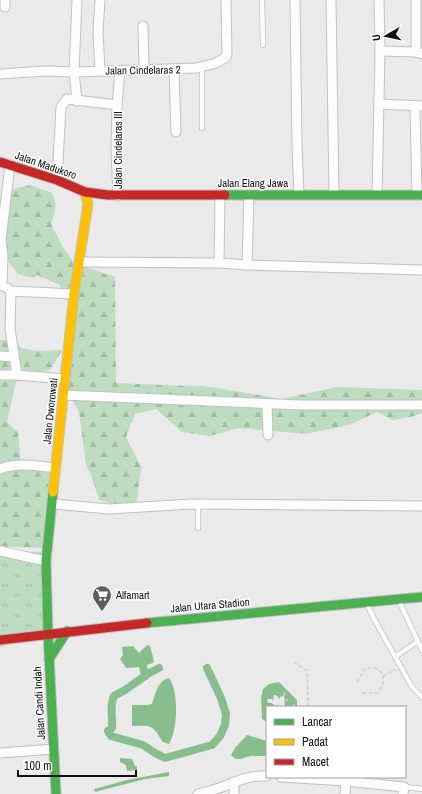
<svg xmlns="http://www.w3.org/2000/svg" width="422" height="794" font-family="'Archivo Narrow',sans-serif">
	<style>
		.grass { fill: url(#grass-tufts) }
		.forest { fill: url(#forest-firs) }
		.water { fill: #88be8d }
		.pier { fill: #e9eae9 }
		.lines { fill: none; stroke-linecap: round; stroke-linejoin: round }
		.canal { stroke: #88be8d; stroke-width: 8 }
		.lane-casing { stroke: #c1c1c1; stroke-width: 6 }
		.street-casing { stroke: #c1c1c1; stroke-width: 11 }
		.fast-casing { stroke: #c1c1c1; stroke-width: 11 }
		.slow-casing { stroke: #c1c1c1; stroke-width: 11 }
		.jam-casing { stroke: #c1c1c1; stroke-width: 11 }
		.path { stroke: #d0d0d0; stroke-width: 1.5; stroke-dasharray: 4 2; stroke-linecap: butt }
		.lane { stroke: #fcfcfc; stroke-width: 4.5 }
		.street { stroke: #fcfcfc; stroke-width: 9 }
		.fast { stroke: #4caf50; stroke-width: 9 }
		.slow { stroke: #ffc107; stroke-width: 9 }
		.jam { stroke: #c62828; stroke-width: 9 }
		.labels { text-anchor: middle; stroke-width: 3; stroke-linejoin: round; paint-order: stroke }
		.street-label { font-size: 11px; fill: #101110; stroke: #fff }
		.poi-label { font-size: 11px; fill: #101110; stroke: #fff; text-anchor: start }
	</style>
	<defs>
		<pattern id="grass-tufts" width="24" height="20" patternUnits="userSpaceOnUse"><rect width="24" height="20" fill="#bedcc0"/><path d="M3 7l-1-3M5 7V3M7 7l1-3M15 17l-1-3M17 17v-4M19 17l1-3" fill="none" stroke="#a2bca4"/></pattern>
		<pattern id="forest-firs" width="22" height="20" patternUnits="userSpaceOnUse"><rect width="22" height="20" fill="#bedcc0"/><path d="M5 1l3.5 6h-7zM16 11l3.5 6h-7z" fill="#a2bca4"/></pattern>
	</defs>
	<rect width="100%" height="100%" fill="#e9eae9"/>
	<!-- grass -->
	<polygon class="grass" points="0,551 44,552 45,632 0,647"/>
	<!-- forest -->
	<g class="forest">
		<path d="M31 185 52 193C58 205 55 213 51 224L63 247 78 269 79 265 115 277 116 383 212 387 281 399 337 387 422 390V413L411 417 393 420 377 412 349 425 306 434 240 428 209 436 182 432 156 409 135 414 126 437 141 467 137 501 122 507 99 500 92 477 86 465 79 412 64 385 73 302 62 298 60 285 37 275 33 278 18 274 7 260 0 248 9 190Z"/>
		<polygon points="0,340 14,340 21,348 37,351 62,350 51,369 16,382 7,422 18,432 21,462 49,472 46,548 9,547 0,546"/>
	</g>
	<!-- water -->
	<g class="water">
		<polygon points="147,645 150,646 154,661 153,663 140,667 126,668 120,659 123,655 122,647 133,646 139,653"/>
		<path d="M169 678C179 691 178 730 169 744L163 742C152 725 153 725 132 726V705H147L152 704C156 693 157 681 169 678Z"/>
		<polygon points="279,682 297,700 297,707 267,707 267,722 262,719 261,698 263,689 269,684"/>
		<path d="M247 735 267 741V753L265 756C260 756 256 756 251 756 243 757 238 763 231 755L235 748Z"/>
		<polygon points="120,758 132,759 135,766 137,766 137,770 127,771 126,765 120,762"/>
		<polygon points="169,772 169,776 145,779 95,792 94,789 127,780"/>
	</g>
	<!-- pier -->
	<polygon class="pier" points="274,695 276,695 280,699 280,697 284,696 285,707 276,707 272,703 268,703 267,699 272,699 273,701"/>
	<g class="lines">
		<!-- canal -->
		<g class="canal">
			<polyline points="143,666 145,676"/>
			<path d="M159 668 149 673 125 690 114 696C109 706 113 717 112 728L108 731 111 736 143 745 155 753 165 758 212 745 220 736 225 725 226 714 221 698 207 668"/>
		</g>
		<!-- lane casing -->
		<g class="lane-casing">
			<g id="lane">
				<polyline points="262,0 263,45"/>
				<polyline points="202,67 202,128"/>
				<polyline points="198,528 198,504"/>
				<polyline points="399,601 422,650"/>
				<polyline points="367,604 373,617 412,687 422,697"/>
				<polyline points="395,657 418,641"/>
				<polyline points="404,787 422,789"/>
			</g>
		</g>
		<!-- street casing -->
		<g class="street-casing">
			<g id="street">
				<polyline points="5,0 5,7"/>
				<polyline points="295,0 297,145 299,195"/>
				<polyline points="331,0 334,194"/>
				<polyline points="416,0 416,52 422,54"/>
				<polyline points="380,51 416,52"/>
				<polyline points="142,70 144,67 143,26"/>
				<polyline points="174,70 176,132"/>
				<polyline points="100,71 98,32 100,0"/>
				<polyline points="0,74 46,71 74,72 197,68 216,63 225,58 227,55 226,0"/>
				<polyline points="77,101 74,72 77,0"/>
				<polyline points="379,104 422,106"/>
				<polyline points="415,106 417,195"/>
				<polyline points="57,180 61,107 67,99 117,105"/>
				<polyline points="377,195 380,51 379,0"/>
				<polyline points="118,196 116,149 117,105 120,71"/>
				<polyline points="80,262 219,263 247,265 422,270"/>
				<polyline points="219,263 220,195"/>
				<polyline points="247,265 249,195"/>
				<polyline points="2,286 3,256 1,240 10,165"/>
				<polyline points="7,288 11,291 74,294"/>
				<polyline points="11,291 10,329 17,375"/>
				<polyline points="0,356 14,357"/>
				<polyline points="0,375 17,375 65,379"/>
				<polyline points="63,395 301,405 422,405"/>
				<polyline points="267,404 268,435"/>
				<path d="M0 469C17 462 38 466 56 468"/>
				<polyline points="53,504 109,509 192,504 422,506"/>
				<polyline points="0,551 46,561"/>
				<polyline points="0,753 54,749"/>
				<polyline points="281,777 346,781 404,787 403,794"/>
				<path d="M198 794C206 792 214 790 222 787 239 781 247 775 267 776"/>
				<polyline points="234,794 234,782"/>
				<polyline points="345,794 346,781"/>
			</g>
		</g>
		<!-- fast casing -->
		<g class="fast-casing">
			<g id="fast">
				<polyline points="225,195 422,195"/>
				<polyline points="53,492 46,561 48,634 56,794"/>
				<polyline points="147,623 422,597"/>
				<polyline points="49,659 67,631"/>
			</g>
		</g>
		<!-- slow casing -->
		<g class="slow-casing">
			<polyline id="slow" points="53,492 74,294 88,204 85,192"/>
		</g>
		<!-- jam casing -->
		<g class="jam-casing">
			<g id="jam">
				<polyline points="0,162 57,180 85,192 108,195 225,195"/>
				<polyline points="0,640 147,623"/>
			</g>
		</g>
		<!-- path -->
		<g class="path">
			<polyline points="294,662 307,671 308,705 310,707"/>
			<polyline points="383,676 395,670"/>
			<path d="M357 682 365 669C383 663 389 682 377 693H362"/>
			<polyline points="284,696 286,690"/>
			<polyline points="284,700 288,700"/>
			<polyline points="292,707 295,704"/>
		</g>
		<!-- lane -->
		<use href="#lane" class="lane"/>
		<!-- street -->
		<use href="#street" class="street"/>
		<!-- fast -->
		<use href="#fast" class="fast"/>
		<!-- slow -->
		<use href="#slow" class="slow"/>
		<!-- jam -->
		<use href="#jam" class="jam"/>
	</g>
	<!-- icons -->
	<defs>
		<g id="supermarket-pin" transform="scale(1)"><path d="M0 17L-7.5 6A9.5 9.5 0 1 1 7.5 6Z" fill="#5c5d5c" stroke="#fff"/><path d="M-6-5.5h2.5l.6 2H6L4.5 2H-2.5L-4.4-4H-6ZM-1.5 3.2a1.3 1.3 0 1 0 .1 0ZM3 3.2a1.3 1.3 0 1 0 .1 0Z" fill="#fff"/></g>
	</defs>
	<g fill-rule="evenodd">
		<use href="#supermarket-pin" x="102" y="595"/>
	</g>
	<g class="labels">
		<!-- street labels -->
		<g class="street-label">
			<text transform="translate(143 70) rotate(-1)" y="4">Jalan Cindelaras 2</text>
			<text transform="translate(118 150) rotate(-90)" y="4">Jalan Cindelaras III</text>
			<text transform="translate(46 165) rotate(19)" y="4">Jalan Madukoro</text>
			<text x="253" y="187">Jalan Elang Jawa</text>
			<text transform="translate(50 411) rotate(-84)" y="4">Jalan Dworowati</text>
			<text transform="translate(210 605) rotate(-5)" y="4">Jalan Utara Stadion</text>
			<text transform="translate(39 703) rotate(-93)" y="4">Jalan Candi Indah</text>
		</g>
		<!-- poi labels -->
		<g class="poi-label">
			<text x="116" y="599">Alfamart</text>
		</g>
	</g>
	<!-- legend -->
	<rect x="266" y="706" width="140" height="72" fill="#ffffff" stroke="#9fa09f"/>
	<rect x="274" y="719" width="20" height="6" fill="#4caf50" stroke="#9fa09f"/>
	<text x="302" y="726" font-size="12" fill="#101110">Lancar</text>
	<rect x="274" y="739" width="20" height="6" fill="#ffc107" stroke="#9fa09f"/>
	<text x="302" y="746" font-size="12" fill="#101110">Padat</text>
	<rect x="274" y="759" width="20" height="6" fill="#c62828" stroke="#9fa09f"/>
	<text x="302" y="766" font-size="12" fill="#101110">Macet</text>
	<!-- north arrow -->
	<g transform="translate(386 36) rotate(261)" stroke="#ffffff" stroke-width="3" paint-order="stroke">
	<path d="M0-3L7 15L0 10L-7 15Z" fill="#101110"/>
	<text y="-6" font-size="11" font-weight="bold" text-anchor="middle" fill="#101110">U</text>
	</g>
	<!-- scale -->
	<path d="M18 770v6h118v-6" fill="none" stroke="#101110" stroke-width="2"/>
	<text x="24" y="770" font-size="12" fill="#101110" stroke="#ffffff" stroke-width="3" paint-order="stroke">100 m</text>
</svg>
